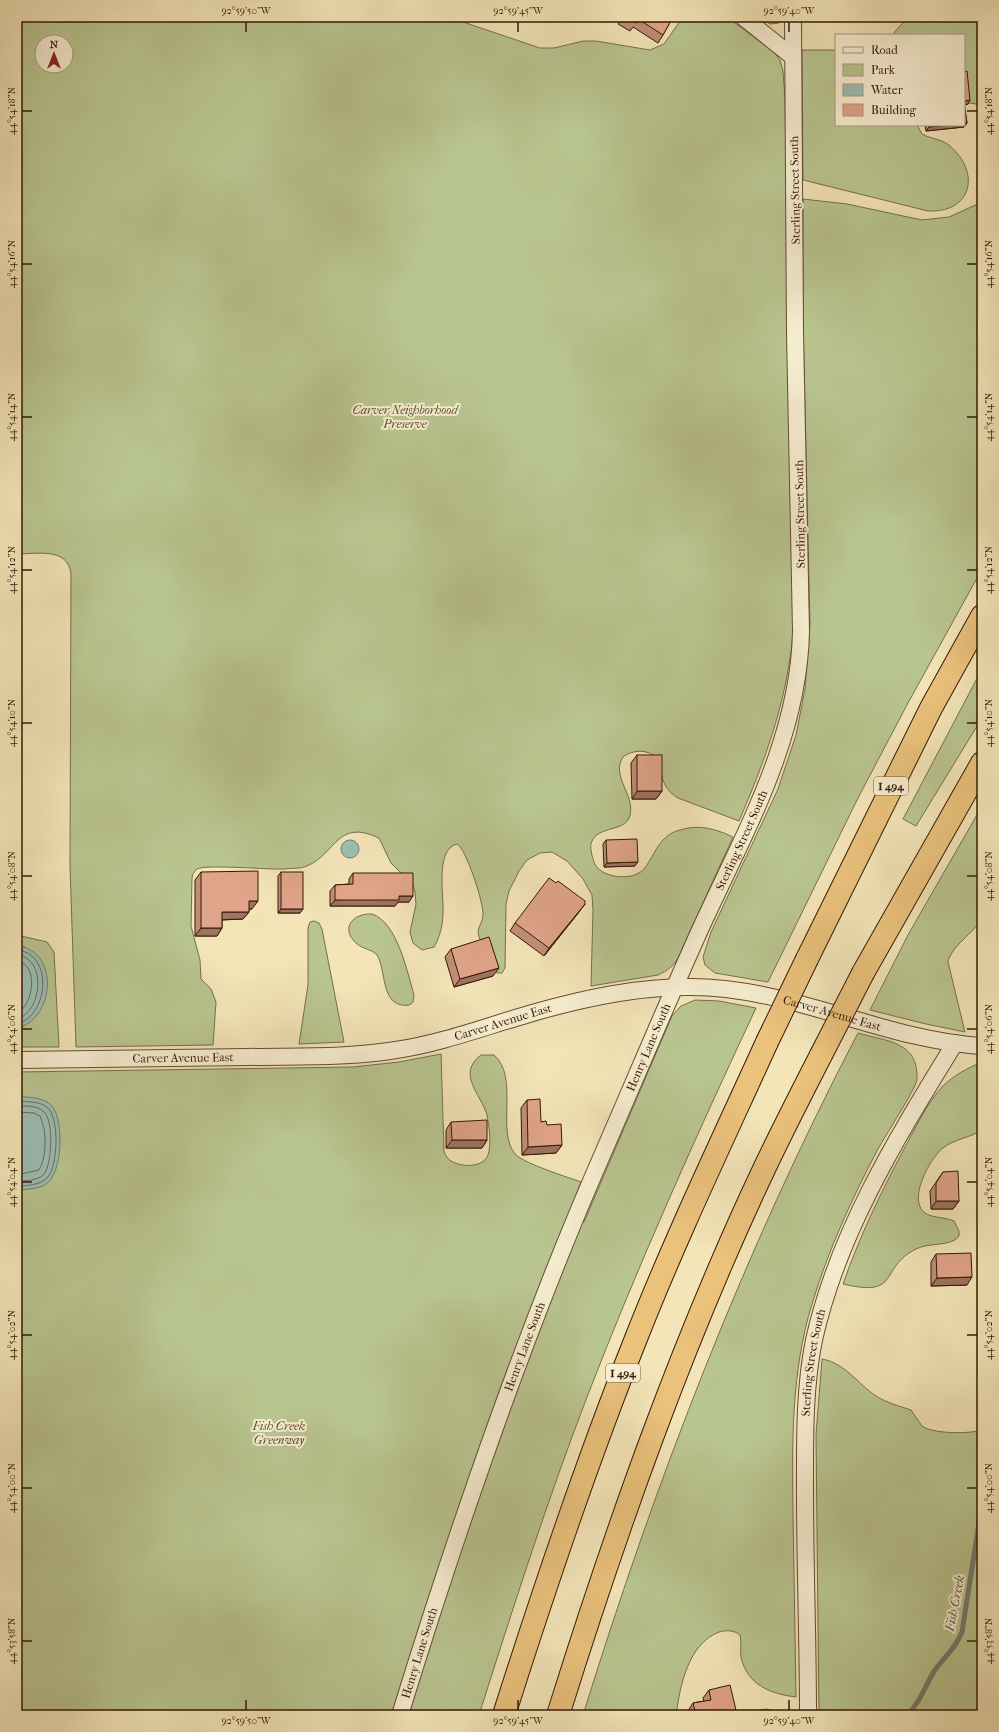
<svg xmlns="http://www.w3.org/2000/svg" width="999" height="1732" font-family="'IM FELL French Canon',serif">
	<style>
		.green { fill: #b9c590; stroke: #766e4a; fill-rule: evenodd }
		.water { fill: #9cbeb4; stroke: #727c6e }
		.lines { fill: none; stroke-linecap: round; stroke-linejoin: round }
		.shore { stroke: #686b5c; stroke-width: 1 }
		.stream { stroke: #727c6e; stroke-width: 5 }
		.minor-casing { stroke: #644b31; stroke-width: 18 }
		.highway-casing { stroke: #341804; stroke-width: 24 }
		.minor { stroke: #f7eed1; stroke-width: 16 }
		.highway { stroke: #eac27c; stroke-width: 22 }
		.highway-bridge-casing { stroke: #341804; stroke-width: 24; stroke-linecap: butt }
		.highway-bridge { stroke: #eac27c; stroke-width: 22 }
		.wall { fill: #c18d77; stroke: #341804 }
		.shaded-wall { fill: #9d7361; stroke: #341804 }
		.building { fill: #e0a48a; stroke: #341804 }
		.ticks { fill: none; stroke: #341804; stroke-width: 1.5 }
		.labels { text-anchor: middle; stroke-width: 4; stroke-linejoin: round; paint-order: stroke }
		.shield { fill: #f7eed1; stroke: #6e5842; stroke-width: 1 }
		.shield-label { font-size: 11px; font-weight: bold; fill: #341804 }
		.street-label { font-size: 12px; fill: #341804; stroke: #f7eed1 }
		.park-label { font-size: 12px; font-style: italic; fill: #5c4c2e; stroke: #f7eed1 }
		.water-label { font-size: 13px; font-style: italic; fill: #585242; stroke: #f7eed1 }
		.neatline { fill: none; stroke: #341804; stroke-width: 1.5 }
		.ticks-label { font-size: 10px; text-anchor: middle; fill: #341804 }
	</style>
	<rect width="100%" height="100%" fill="#f3e5b8"/>
	<filter id="stains"><feTurbulence type="fractalNoise" baseFrequency=".005" numOctaves="4"/><feColorMatrix values="0 0 0 0 .2 0 0 0 0 .09 0 0 0 0 .02 0 0 0 .5 -.17"/></filter>
	<radialGradient id="worn" r=".72"><stop offset=".6" stop-color="#630" stop-opacity="0"/><stop offset="1" stop-color="#630" stop-opacity=".3"/></radialGradient>
	<!-- green -->
	<g class="green">
		<path d="M17 17H455L463 22 540 48H554L583 41H596L650 50 664 44 683 17H727L774 52 780 60 783 71 785 99 793 600C793 614 794 629 792 643 785 706 764 763 739 821L678 798C660 787 663 774 656 757 646 749 634 750 624 756 608 776 640 798 628 820 621 831 598 827 592 841 589 846 592 856 594 862 599 878 633 882 644 869 655 855 659 835 680 830 699 824 716 829 733 837L679 956C675 965 667 971 658 975L591 986 593 910 592 895 583 879 567 861 552 852 540 853 527 860 519 871 509 891 506 904 505 968 502 973H497L495 970C490 960 480 943 478 933 478 926 483 922 483 915 484 904 466 848 457 844 435 849 444 895 443 912 443 924 440 937 434 947L422 950 413 943 410 932 416 904 415 892 413 885 391 863 379 838C337 818 336 854 307 866 300 869 292 868 286 869 271 870 206 864 197 869 194 871 192 875 192 879L191 926 200 960 201 979 211 989 216 1002 213 1045 76 1047 70 866 71 573C67 547 37 554 17 554ZM42 42H66V66H42Z"/>
		<polygon points="758,17 783,17 779,23 770,24"/>
		<polygon points="908,17 982,17 982,105 964,102 964,35 892,35"/>
		<path d="M802 50H836V125H917L922 134C931 139 942 139 950 146 981 173 972 213 928 211L803 180Z"/>
		<polygon points="803,199 847,204 922,220 949,217 982,202 982,569 908,703 858,798 768,982 715,973 705,965 703,957 711,932 778,789 796,735 805,689 810,625 803,320"/>
		<polygon points="982,669 982,718 916,826 903,819"/>
		<path d="M982 806V919C974 932 950 948 948 962L965 1032 926 1024 870 1010 908 935Z"/>
		<path d="M372 914C397 922 407 971 414 995L413 1002C411 1005 407 1006 402 1005 381 1002 386 969 377 955 372 949 362 949 356 943 340 928 353 913 372 914Z"/>
		<polygon points="314,921 319,923 322,929 344,1042 299,1044 308,985 308,928 310,922"/>
		<polygon points="17,935 47,942 54,952 59,1047 17,1047 17,1028 23,1027 25,947 17,946"/>
		<path d="M695 1000 719 1001 756 1008C696 1136 638 1265 587 1397 547 1501 513 1608 479 1715H17V1072L353 1067 399 1062 441 1054 444 1152C446 1155 447 1159 451 1161 463 1168 487 1168 489 1151 491 1140 489 1126 487 1115 481 1094 456 1074 481 1055H494C520 1077 495 1133 516 1155 526 1164 567 1177 581 1182L566 1222H584L672 1016 681 1006Z"/>
		<path d="M858 1033C885 1041 919 1041 917 1079 916 1089 885 1136 878 1149 852 1198 828 1251 812 1304 791 1372 792 1444 793 1514 794 1575 795 1636 796 1697 771 1694 747 1685 741 1657 740 1649 742 1642 740 1635 734 1630 726 1630 719 1632 688 1644 680 1686 676 1715H583C656 1480 744 1251 858 1033Z"/>
		<path d="M982 1062V1130C970 1138 954 1139 943 1148 930 1158 907 1200 925 1213 932 1218 945 1217 954 1221L959 1231V1236C952 1247 929 1242 916 1249 878 1268 902 1298 843 1284 859 1238 880 1194 903 1151 915 1129 926 1104 943 1086 954 1075 968 1068 982 1062Z"/>
		<path d="M822 1359C845 1363 858 1384 876 1396 887 1403 899 1406 911 1410 915 1415 918 1421 922 1426 932 1434 970 1434 982 1430V1715H819L816 1435Z"/>
		<polygon points="766,1709 797,1715 753,1715 760,1710"/>
	</g>
	<!-- water -->
	<g class="water">
		<circle cx="350" cy="849" r="9"/>
		<path d="M17 946C59 949 56 1019 17 1028Z"/>
		<path d="M17 1097C29 1097 43 1097 52 1106 64 1120 63 1173 46 1184 39 1189 28 1189 20 1190H17Z"/>
	</g>
	<g class="lines">
		<!-- shore -->
		<g class="shore">
			<path d="M17 950C54 953 49 1016 17 1024"/>
			<path d="M17 955C47 957 43 1012 17 1019"/>
			<path d="M17 961C39 963 34 1006 17 1013"/>
			<path d="M17 1101C27 1102 39 1101 47 1107 60 1118 58 1167 47 1178 40 1185 26 1186 17 1186"/>
			<path d="M17 1106C25 1106 37 1105 44 1112 54 1121 52 1164 44 1174 38 1181 25 1181 17 1181"/>
			<path d="M17 1112 34 1113 40 1116C47 1131 47 1157 39 1170L17 1175"/>
		</g>
		<!-- stream -->
		<path class="stream" d="M907 1715C921 1702 925 1685 935 1670 945 1656 956 1648 962 1632L982 1504"/>
		<!-- minor casing -->
		<g class="minor-casing">
			<g id="minor">
				<polyline points="743,17 793,57"/>
				<path id="s1" d="M17 1060C94 1059 171 1058 248 1057 297 1056 348 1058 396 1050 442 1043 484 1027 529 1014 580 999 635 987 688 987 789 986 882 1040 982 1046"/>
				<path id="s2" d="M400 1715C457 1530 520 1345 597 1167 631 1089 664 1010 699 932 743 835 799 740 801 631L795 332 793 17"/>
				<path id="s3" d="M808 1715C808 1641 805 1566 805 1492 805 1441 804 1389 814 1340 838 1232 898 1136 955 1043"/>
			</g>
		</g>
		<!-- highway casing -->
		<g class="highway-casing">
			<g id="highway">
				<polyline points="807,959 931,708 982,616"/>
				<polyline points="863,973 982,763"/>
				<path d="M504 1715C544 1589 586 1464 635 1341 675 1239 722 1141 767 1042"/>
				<path d="M558 1715C616 1530 682 1342 765 1167 783 1129 802 1092 821 1055"/>
			</g>
		</g>
		<!-- minor -->
		<use href="#minor" class="minor"/>
		<!-- highway -->
		<use href="#highway" class="highway"/>
		<!-- highway-bridge casing -->
		<g class="highway-bridge-casing">
			<g id="highway-bridge">
				<polyline points="767,1042 807,959"/>
				<polyline points="821,1055 863,973"/>
			</g>
		</g>
		<!-- highway-bridge -->
		<use href="#highway-bridge" class="highway-bridge"/>
	</g>
	<!-- wall -->
	<g class="wall">
		<polygon points="623,17 673,17 663,35 658,43 633,27 630,31 618,24"/>
		<polygon points="964,72 968,104 964,105 967,123 964,127 926,131 925,125 964,125"/>
		<polygon points="982,151 982,161 978,157"/>
		<polygon points="637,755 662,791 656,799 632,799 631,763"/>
		<polygon points="606,840 635,866 604,867 603,844"/>
		<polygon points="201,872 252,909 249,909 249,912 243,919 222,920 222,928 217,936 195,936 195,880"/>
		<polygon points="281,872 300,913 278,913 278,876"/>
		<polygon points="353,873 409,902 398,902 395,906 330,906 330,891 335,885 349,884 349,879"/>
		<polygon points="579,912 544,956 510,931 515,923"/>
		<polygon points="451,949 493,976 454,987 445,957"/>
		<polygon points="527,1100 541,1122 562,1145 556,1153 522,1155 521,1108"/>
		<polygon points="451,1122 487,1140 482,1148 446,1148 446,1130"/>
		<polygon points="943,1172 959,1201 953,1209 931,1209 930,1191"/>
		<polygon points="936,1254 967,1285 931,1286 931,1262"/>
		<polygon points="709,1690 736,1710 732,1715 689,1715 688,1711 693,1703 704,1701 703,1698"/>
	</g>
	<!-- shaded-wall -->
	<g class="shaded-wall">
		<polygon points="970,100 968,104 964,105 964,101"/>
		<polygon points="964,123 967,123 964,127 926,131 929,127 948,125 964,125"/>
		<polygon points="637,791 662,791 656,799 632,799"/>
		<polygon points="638,862 635,866 604,867 607,863"/>
		<polygon points="399,896 413,896 409,902 398,902 395,906 330,906 335,900"/>
		<polygon points="249,901 258,901 252,909 243,909"/>
		<polygon points="585,904 579,912 544,956 549,948"/>
		<polygon points="281,909 303,909 300,913 278,913"/>
		<polygon points="222,912 249,912 243,919 217,920"/>
		<polygon points="201,928 222,928 217,936 195,936"/>
		<polygon points="499,968 493,976 454,987 460,979"/>
		<polygon points="452,1140 487,1140 482,1148 446,1148"/>
		<polygon points="562,1145 556,1153 522,1155 528,1147"/>
		<polygon points="936,1201 959,1201 953,1209 931,1209"/>
		<polygon points="972,1277 967,1285 931,1286 937,1278"/>
		<polygon points="736,1710 732,1715 723,1715 725,1712"/>
	</g>
	<!-- building -->
	<g class="building">
		<polygon points="625,17 673,17 663,35 638,19 636,23"/>
		<polygon points="967,71 970,100 964,101 964,72"/>
		<polygon points="964,102 967,123 964,123"/>
		<polygon points="928,125 948,125 929,127"/>
		<rect x="637" y="755" width="25" height="36"/>
		<polygon points="637,839 638,862 607,863 606,840"/>
		<polygon points="258,871 258,901 249,901 249,912 222,912 222,928 201,928 201,872"/>
		<rect x="281" y="872" width="22" height="37"/>
		<polygon points="353,873 413,873 413,896 399,896 399,900 335,900 335,885 353,884"/>
		<polygon points="549,878 556,883 558,881 585,901 585,904 549,948 515,923"/>
		<polygon points="489,937 499,968 460,979 451,949"/>
		<polygon points="540,1099 541,1122 546,1121 547,1125 561,1124 562,1145 528,1147 527,1100"/>
		<polygon points="487,1120 487,1140 452,1140 451,1122"/>
		<polygon points="958,1171 959,1201 936,1201 936,1183 943,1172"/>
		<polygon points="971,1253 972,1277 937,1278 936,1254"/>
		<polygon points="730,1685 736,1710 725,1712 726,1715 696,1715 693,1703 711,1700 709,1690"/>
	</g>
	<!-- ticks -->
	<path class="ticks" d="M246 22V32M518 22V32M789 22V32M22 111H32M967 111H977M22 264H32M967 264H977M22 417H32M967 417H977M22 570H32M967 570H977M22 723H32M967 723H977M22 876H32M967 876H977M22 1029H32M967 1029H977M22 1182H32M967 1182H977M22 1335H32M967 1335H977M22 1488H32M967 1488H977M22 1641H32M967 1641H977M246 1700V1710M518 1700V1710M789 1700V1710"/>
	<g class="labels">
		<!-- shield labels -->
		<g class="shield">
			<rect x="874" y="777" width="34" height="18" rx="3"/>
			<rect x="606" y="1364" width="34" height="18" rx="3"/>
		</g>
		<g class="shield-label">
			<text x="891" y="790">I 494</text>
			<text x="623" y="1377">I 494</text>
		</g>
		<!-- street labels -->
		<g class="street-label">
			<text transform="translate(795 190) rotate(-91)" y="4">Sterling Street South</text>
			<text transform="translate(800 514) rotate(-91)" y="4">Sterling Street South</text>
			<text dy="4" stroke="none"><textPath href="#s2" startOffset="940">Sterling Street South</textPath></text>
			<text dy="4" stroke="none"><textPath href="#s1" startOffset="826">Carver Avenue East</textPath></text>
			<text dy="4" stroke="none"><textPath href="#s1" startOffset="490">Carver Avenue East</textPath></text>
			<text dy="4" stroke="none"><textPath href="#s2" startOffset="713">Henry Lane South</textPath></text>
			<text dy="4" stroke="none"><textPath href="#s1" startOffset="166">Carver Avenue East</textPath></text>
			<text dy="4" stroke="none"><textPath href="#s2" startOffset="389">Henry Lane South</textPath></text>
			<text dy="4" stroke="none"><textPath href="#s3" startOffset="353">Sterling Street South</textPath></text>
			<text dy="4" stroke="none"><textPath href="#s2" startOffset="65">Henry Lane South</textPath></text>
		</g>
		<!-- park labels -->
		<g class="park-label">
			<text x="405" y="414">Carver Neighborhood<tspan x="405" dy="14">Preserve</tspan></text>
			<text x="279" y="1430">Fish Creek<tspan x="279" dy="14">Greenway</tspan></text>
		</g>
		<!-- water labels -->
		<g class="water-label">
			<text transform="translate(954 1603) rotate(-79)" y="5">Fish Creek</text>
		</g>
	</g>
	<!-- margin -->
	<rect width="999" height="1732" fill="none" stroke="#f3e5b8" stroke-width="44"/>
	<!-- legend -->
	<rect x="835" y="34" width="130" height="92" fill="#f7eed1" stroke="#a9987f"/>
	<rect x="843" y="47" width="20" height="6" fill="#f7eed1" stroke="#a9987f"/>
	<text x="871" y="54" font-size="12" fill="#341804">Road</text>
	<rect x="843" y="64" width="20" height="12" fill="#b9c590" stroke="#a9987f"/>
	<text x="871" y="74" font-size="12" fill="#341804">Park</text>
	<rect x="843" y="84" width="20" height="12" fill="#9cbeb4" stroke="#a9987f"/>
	<text x="871" y="94" font-size="12" fill="#341804">Water</text>
	<rect x="843" y="104" width="20" height="12" fill="#e0a48a" stroke="#a9987f"/>
	<text x="871" y="114" font-size="12" fill="#341804">Building</text>
	<!-- north arrow -->
	<g transform="translate(54 54)"><circle r="19" fill="#f7eed1" stroke="#a9987f"/>
	<path d="M0-3L7 15L0 10L-7 15Z" fill="#8f2418"/>
	<text y="-6" font-size="11" font-weight="bold" text-anchor="middle" fill="#341804">N</text>
	</g>
	<rect x="22" y="22" width="955" height="1688" class="neatline"/>
	<g class="ticks-label">
		<text x="246" y="14">92°59'50"W</text>
		<text x="518" y="14">92°59'45"W</text>
		<text x="789" y="14">92°59'40"W</text>
		<text transform="translate(11 111) rotate(-90)" y="4">44°54'18"N</text>
		<text transform="translate(988 111) rotate(-90)" y="4">44°54'18"N</text>
		<text transform="translate(11 264) rotate(-90)" y="4">44°54'16"N</text>
		<text transform="translate(988 264) rotate(-90)" y="4">44°54'16"N</text>
		<text transform="translate(11 417) rotate(-90)" y="4">44°54'14"N</text>
		<text transform="translate(988 417) rotate(-90)" y="4">44°54'14"N</text>
		<text transform="translate(11 570) rotate(-90)" y="4">44°54'12"N</text>
		<text transform="translate(988 570) rotate(-90)" y="4">44°54'12"N</text>
		<text transform="translate(11 723) rotate(-90)" y="4">44°54'10"N</text>
		<text transform="translate(988 723) rotate(-90)" y="4">44°54'10"N</text>
		<text transform="translate(11 876) rotate(-90)" y="4">44°54'08"N</text>
		<text transform="translate(988 876) rotate(-90)" y="4">44°54'08"N</text>
		<text transform="translate(11 1029) rotate(-90)" y="4">44°54'06"N</text>
		<text transform="translate(988 1029) rotate(-90)" y="4">44°54'06"N</text>
		<text transform="translate(11 1182) rotate(-90)" y="4">44°54'04"N</text>
		<text transform="translate(988 1182) rotate(-90)" y="4">44°54'04"N</text>
		<text transform="translate(11 1335) rotate(-90)" y="4">44°54'02"N</text>
		<text transform="translate(988 1335) rotate(-90)" y="4">44°54'02"N</text>
		<text transform="translate(11 1488) rotate(-90)" y="4">44°54'00"N</text>
		<text transform="translate(988 1488) rotate(-90)" y="4">44°54'00"N</text>
		<text transform="translate(11 1641) rotate(-90)" y="4">44°53'58"N</text>
		<text transform="translate(988 1641) rotate(-90)" y="4">44°53'58"N</text>
		<text x="246" y="1724">92°59'50"W</text>
		<text x="518" y="1724">92°59'45"W</text>
		<text x="789" y="1724">92°59'40"W</text>
	</g>
	<rect width="100%" height="100%" filter="url(#stains)"/>
	<rect width="100%" height="100%" fill="url(#worn)"/>
</svg>
